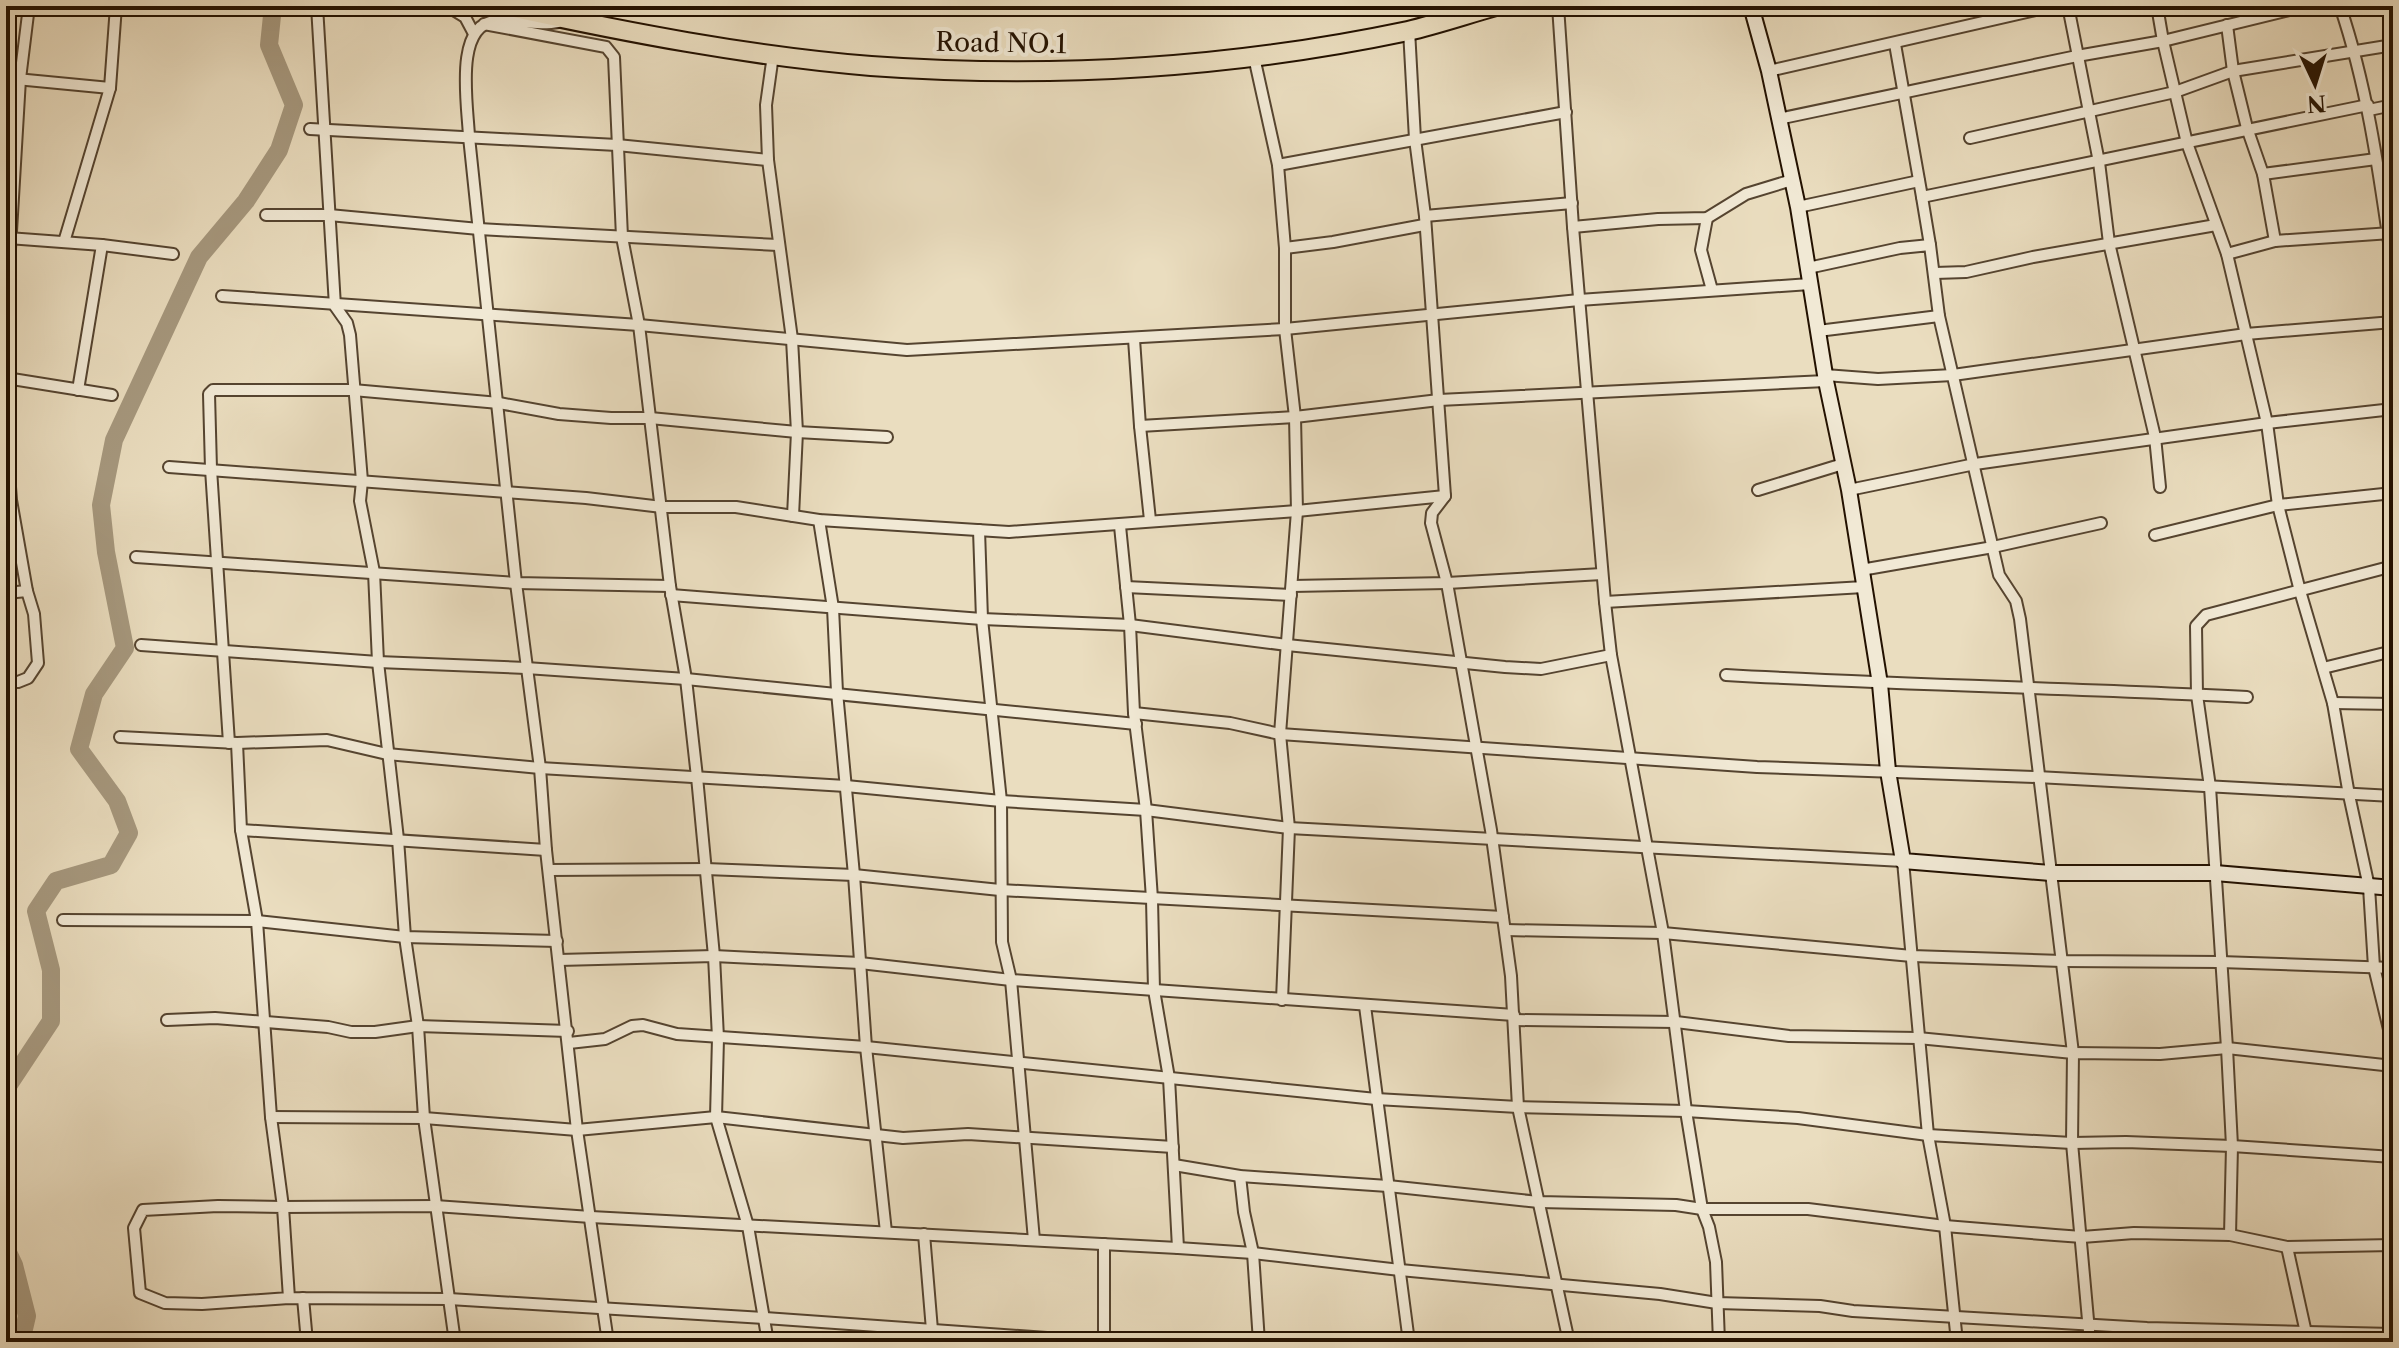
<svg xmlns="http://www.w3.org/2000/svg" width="2399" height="1348" font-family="'Libre Caslon Text',serif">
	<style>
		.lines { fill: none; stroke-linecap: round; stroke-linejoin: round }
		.river { stroke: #a6987e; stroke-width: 18 }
		.street-casing { stroke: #554430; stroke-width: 14 }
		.secondary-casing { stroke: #231100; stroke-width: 18 }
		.highway-casing { stroke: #231100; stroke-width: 22 }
		.street { stroke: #f1e9d5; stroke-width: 10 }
		.secondary { stroke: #f1e9d5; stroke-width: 14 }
		.highway { stroke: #eaddbf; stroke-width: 18 }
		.labels { text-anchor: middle; stroke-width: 8; stroke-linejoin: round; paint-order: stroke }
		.street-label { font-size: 26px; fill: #231100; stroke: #f1e9d5 }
	</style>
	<rect width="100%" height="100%" fill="#eaddbf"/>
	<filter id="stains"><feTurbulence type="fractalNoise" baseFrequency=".0025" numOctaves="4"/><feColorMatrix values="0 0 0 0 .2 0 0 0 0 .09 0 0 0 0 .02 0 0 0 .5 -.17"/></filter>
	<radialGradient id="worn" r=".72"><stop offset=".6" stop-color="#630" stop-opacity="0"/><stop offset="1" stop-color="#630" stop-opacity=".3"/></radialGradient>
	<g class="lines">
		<!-- river -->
		<g class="river">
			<polyline points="6,1089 51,1021 51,970 36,911 56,881 111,865 129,833 117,801 79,749 94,694 125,648 106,552 101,505 114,440 199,257 246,201 279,150 294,105 269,45 273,6"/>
			<polyline points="6,1248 14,1265 27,1316 21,1342"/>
		</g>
		<!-- street casing -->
		<g class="street-casing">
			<g id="street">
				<polyline points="317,6 335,306 347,323 350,335 362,481 360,501 374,572 378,662 398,839 405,937 418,1026 424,1118 455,1342"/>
				<polyline points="447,6 465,17 473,32"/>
				<polyline points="1558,6 1573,227 1605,602 1611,655 1663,933 1686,1111 1702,1209 1709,1227 1716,1262 1719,1342"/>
				<polyline points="2068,6 2099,162 2109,243 2155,437 2160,487"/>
				<polyline points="2157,6 2163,41 2187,143 2227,254 2267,423 2278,505 2300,591 2333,703 2349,795 2369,887 2374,967 2393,1046"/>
				<path d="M2340 6C2369 92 2380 180 2393 270"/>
				<path d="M558 22C537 26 517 20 496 21 453 24 468 107 469 137L516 583 540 768 546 850 577 1130 608 1342"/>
				<polyline points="484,24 606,47 614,57 622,237 639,325 670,586 686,679 697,777 714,956 718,1038 716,1117 748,1226 768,1342"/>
				<polyline points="2227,25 2233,71 2247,128 2263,174 2275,241"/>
				<polyline points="1409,30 1415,139 1425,216 1445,496 1432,513 1431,523 1447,583 1491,830 1511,976 1518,1107 1569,1342"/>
				<polyline points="1895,44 1922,197 2368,105"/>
				<polyline points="773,55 766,105 768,160 792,339 797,432 793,516"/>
				<polyline points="1254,57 1278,165 1285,248 1285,329 1295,417 1297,511 1280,734 1289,828 1282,1000"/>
				<polyline points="1769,71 2053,6"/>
				<polyline points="6,78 110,88"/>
				<polyline points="2369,110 2393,105"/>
				<polyline points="1778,119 2077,56 2163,41 2306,6"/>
				<polyline points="310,129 617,145 768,160"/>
				<polyline points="1970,138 2175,92 2233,71 2393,45"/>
				<polyline points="1278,165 1566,112"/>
				<polyline points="2263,174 2376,159"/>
				<polyline points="1922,197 1930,245"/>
				<polyline points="1798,207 1919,181"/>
				<polyline points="266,215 329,215 479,229 778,245"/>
				<polyline points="1425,216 1572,203"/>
				<polyline points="1707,218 1701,250 1712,290"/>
				<polyline points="1573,227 1658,219 1707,218 1746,194 1792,180"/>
				<polyline points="8,238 102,245 173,254"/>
				<polyline points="64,242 110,88 116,6"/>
				<polyline points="1285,248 1333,242 1424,225"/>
				<polyline points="2227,254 2275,241 2391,233"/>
				<polyline points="1935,273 1966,272 2033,257 2216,225"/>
				<polyline points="222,296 639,325 907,350 1285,329 1579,300 1810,284"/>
				<polyline points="6,316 20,79 29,6"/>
				<polyline points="1818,331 1939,316"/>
				<polyline points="1134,339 1140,426 1150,520"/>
				<polyline points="1825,375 1878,379 1953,375 2246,334 2393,322"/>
				<polyline points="6,378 112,395"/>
				<polyline points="78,390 102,245"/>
				<polyline points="1140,426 1295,417 1439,400 1826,381"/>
				<polyline points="6,435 11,500 27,591 34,614 38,663 28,678 18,682 6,682"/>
				<polyline points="169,467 586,498 662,507 736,507 819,520 1009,532 1297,511 1445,496"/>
				<polyline points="1758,490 1843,464"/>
				<polyline points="1849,490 1975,464 2267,423 2393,409"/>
				<polyline points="819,520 833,608 837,692 854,875 866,1047 886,1232"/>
				<polyline points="1120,526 1130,625 1134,713 1146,810 1152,899 1154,990 1169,1078 1178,1248"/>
				<polyline points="979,530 982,619 1001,801 1002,942 1011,980 1034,1240"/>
				<polyline points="2155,535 2278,505 2393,493"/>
				<polyline points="136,557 516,583 670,586"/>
				<polyline points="1861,570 1993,547 2101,523"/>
				<polyline points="1292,586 1447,583 1602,574"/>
				<polyline points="1126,587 1291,595"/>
				<polyline points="6,593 27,591"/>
				<polyline points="671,595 982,619 1130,625 1287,645 1505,667 1541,669 1611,655"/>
				<polyline points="1605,602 1864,587"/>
				<polyline points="141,645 378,662 526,668 686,679 1136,724"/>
				<polyline points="2323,668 2393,651"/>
				<path d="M1726 675C1900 685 2073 688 2247 697"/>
				<polyline points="2333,703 2393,704"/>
				<polyline points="1134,713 1230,723 1280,734 1757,767 2037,777 2393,796"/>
				<polyline points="120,737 237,743 327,740 387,754 540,768 846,786 1001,801 1146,810 1289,828 1903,861 1928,1135 1945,1226 1957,1342"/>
				<polyline points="229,743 211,469 209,394 213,390 353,390 499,403 559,414 611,418 650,418 797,432 887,437"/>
				<polyline points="237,743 241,830 257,921 271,1117 283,1207 435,1206 591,1217 1178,1248 1253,1253 1400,1270 1660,1294 1717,1303 1820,1306 1853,1311 2147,1328 2393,1334"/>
				<polyline points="241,830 546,850"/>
				<polyline points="549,870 706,869 854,875 1000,890 1503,917"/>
				<polyline points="63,920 257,921 405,937 557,941"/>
				<polyline points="1506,930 1663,933 1912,956 2062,961 2220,962 2393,968"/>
				<polyline points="559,960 714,956 860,963 1011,980 1514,1015"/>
				<polyline points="1365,1006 1409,1342"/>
				<polyline points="167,1020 215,1018 328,1027 351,1032 375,1032 418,1026 568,1031"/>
				<polyline points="1514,1020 1676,1022 1789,1036 1918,1038 2073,1053 2020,619 2016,601 1999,575 1939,316 1930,245 1900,248 1808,268"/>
				<polyline points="569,1043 605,1039 632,1026 643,1025 677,1034 866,1047 1376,1099 1518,1107 1686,1111 1798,1118 1928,1135 2072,1143 2126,1142 2232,1146 2393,1157"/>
				<polyline points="271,1117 424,1118 577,1130 716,1117 903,1138 968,1134 1173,1147"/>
				<polyline points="1174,1165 1240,1176 1388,1186 1539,1202 1676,1205 1702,1209 1808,1209 1945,1226 2055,1235 2082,1237 2134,1233 2230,1235 2287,1247 2393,1245"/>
				<polyline points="1240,1176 1244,1212 1253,1253 1259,1342"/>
				<polyline points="924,1234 933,1342"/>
				<polyline points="2230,1235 2232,1146 2227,1048 2210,787 2197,695 2196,626 2206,615 2393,566"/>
				<polyline points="1104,1244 1104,1342"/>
				<polyline points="2287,1247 2308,1342"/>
				<polyline points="289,1298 283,1207 218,1206 143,1210 134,1228 140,1293 165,1303 202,1304 289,1298 449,1299 765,1318 1103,1342"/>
				<polyline points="303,1298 307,1342"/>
				<polyline points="2090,1342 2072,1143 2073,1053 2160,1054 2227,1048 2393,1066"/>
			</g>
		</g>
		<!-- secondary casing -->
		<g class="secondary-casing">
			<polyline id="secondary" points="1751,6 1769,71 1798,207 1826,381 1849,490 1880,684 1888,771 1903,861 2051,873 2215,873 2393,888"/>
		</g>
		<!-- highway casing -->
		<g class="highway-casing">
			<path id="highway" d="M505 6C625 32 748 56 871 66 1049 79 1232 68 1408 31 1438 24 1467 14 1496 6"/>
		</g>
		<!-- street -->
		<use href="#street" class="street"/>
		<!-- secondary -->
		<use href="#secondary" class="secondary"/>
		<!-- highway -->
		<use href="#highway" class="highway"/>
	</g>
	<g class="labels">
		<!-- street labels -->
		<g class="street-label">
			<text transform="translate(1001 43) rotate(1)" y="9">Road NO.1</text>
		</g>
	</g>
	<!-- margin -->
	<rect width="2399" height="1348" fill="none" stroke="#eaddbf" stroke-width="32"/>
	<rect x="8" y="8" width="2383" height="1332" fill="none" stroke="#231100" stroke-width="4"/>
	<rect x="16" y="16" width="2367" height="1316" fill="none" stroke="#231100" stroke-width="2"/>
	<!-- north arrow -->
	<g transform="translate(2315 84) rotate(176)" stroke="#f1e9d5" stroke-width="6" paint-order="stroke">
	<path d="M0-6L14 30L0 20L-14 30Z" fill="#231100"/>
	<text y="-12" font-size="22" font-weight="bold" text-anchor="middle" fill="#231100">N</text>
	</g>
	<rect width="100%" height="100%" filter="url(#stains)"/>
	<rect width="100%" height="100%" fill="url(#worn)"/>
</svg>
